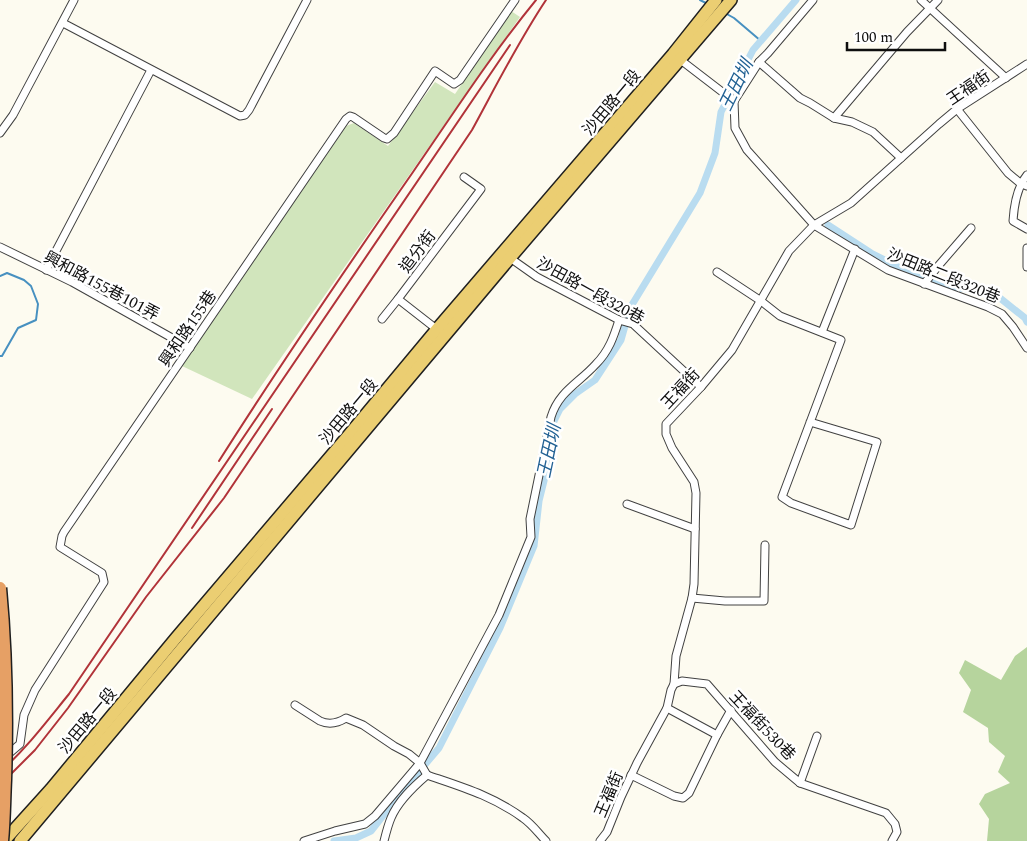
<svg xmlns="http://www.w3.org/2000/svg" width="1027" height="841" font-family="Spectral,'Noto Sans TC',serif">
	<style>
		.green { fill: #d1e5bc }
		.forest { fill: #b6d49d }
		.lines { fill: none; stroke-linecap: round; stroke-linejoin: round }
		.stream { stroke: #4790c0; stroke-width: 2 }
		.canal { stroke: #b9dcf0; stroke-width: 7 }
		.minor-casing { stroke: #414141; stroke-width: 9 }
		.primary-casing { stroke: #1f1f1f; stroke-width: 14 }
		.minor { stroke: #fff; stroke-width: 7 }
		.primary { stroke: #ebce72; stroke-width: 11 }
		.rail { stroke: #b13339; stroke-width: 2 }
		.motorway-bridge-casing { stroke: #1f1f1f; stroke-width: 15; stroke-linecap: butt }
		.motorway-bridge { stroke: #e6a065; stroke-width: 12 }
		.labels { text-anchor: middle; stroke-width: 5; stroke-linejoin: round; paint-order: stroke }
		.street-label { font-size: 16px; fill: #0e0e0e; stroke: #fff }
		.water-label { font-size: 18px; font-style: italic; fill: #236294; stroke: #fff }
	</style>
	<rect width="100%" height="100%" fill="#fdfbf0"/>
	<!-- green -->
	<polygon class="green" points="511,11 520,17 252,399 182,366 346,126 354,123 388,146 435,82 455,94"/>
	<!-- forest -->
	<polygon class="forest" points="1027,647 1027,841 987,841 989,819 979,804 985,794 1010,783 998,772 1005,756 989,742 988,728 963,712 971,690 959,673 965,660 1001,680 1015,656"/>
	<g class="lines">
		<!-- stream -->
		<g class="stream">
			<polyline points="700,0 708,4"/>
			<polyline points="725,13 734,18 761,41"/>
			<polyline points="0,276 7,273 24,280 31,286 38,304 36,320 18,328 2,356 0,356"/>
		</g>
		<!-- canal -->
		<g class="canal">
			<polyline points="828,225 871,253 908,272 949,286 995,294 1025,318 1027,322"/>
			<polyline points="334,841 356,838 371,831 400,794 439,748 500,628 534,546 539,501 544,481 554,421 560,409 575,394 595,380 621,340 630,308 700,193 715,153 721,112 753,50 796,0"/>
		</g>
		<!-- minor casing -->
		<g class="minor-casing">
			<g id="minor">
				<polyline points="921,0 1006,78"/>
				<polyline points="63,23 240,116 245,115 249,110 307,0"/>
				<polyline points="678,58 734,101 735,128 747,150 814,225 888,270 988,307 1002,314 1013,327 1027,348"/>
				<polyline points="759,62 800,98 810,103 834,118 852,122 873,132 901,158"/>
				<polyline points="734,101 759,62 768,53 813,0"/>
				<polyline points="957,109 1008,173 1020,183 1027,186"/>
				<polyline points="834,118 907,32 938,0"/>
				<polyline points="0,133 13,115 74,0"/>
				<path d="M1027 175C1017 187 1014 205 1013 221L1027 229"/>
				<polyline points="0,247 72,282 190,348"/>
				<polyline points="1027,248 1027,267"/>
				<polyline points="510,258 537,277 619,320 633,324 701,387"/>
				<polyline points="46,270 151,70"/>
				<polyline points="717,272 761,301 780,316 841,340 782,497 791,503 851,525 877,442 810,422"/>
				<polyline points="924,284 939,265 971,228"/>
				<polyline points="382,319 398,299"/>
				<polyline points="439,331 398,299 481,189 464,177"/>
				<polyline points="822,332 855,249"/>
				<polyline points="627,504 695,529"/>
				<polyline points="692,598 725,601 764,601 765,545"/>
				<polyline points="674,684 682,681 707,684 775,762 800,783 886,813 895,824 897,832 892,841"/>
				<path d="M295 705 320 721C329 725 338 723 346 718L363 725 394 746 409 754 420 763 427 775"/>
				<polyline points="667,708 717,735"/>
				<polyline points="6,756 20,744 24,715 35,690 104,582 102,573 60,547 62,536 64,532 346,119 350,116 353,117 384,138 387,139 394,133 435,71 454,84 460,80 515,0"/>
				<path d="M427 775C462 787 493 796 523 818 532 824 539 834 546 841"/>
				<polyline points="631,775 674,796 683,798 689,793 717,735 731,710"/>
				<polyline points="800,783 817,736"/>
				<path d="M304 841 335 831 365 824 375 816 420 763 499 615 531 537 530 519 551 417C559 391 579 383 596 364 609 351 614 336 619 320"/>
				<path d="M384 841C386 833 388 825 391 818 398 801 413 787 427 775"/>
				<polyline points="600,841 607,832 621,797 637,763 667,708 671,690 674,684 676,656 692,598 694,584 696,493 694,482 672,448 666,434 666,424 701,387 732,350 789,251 814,225 851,203 939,124 957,109 1027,64"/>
			</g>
		</g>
		<!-- primary casing -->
		<g class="primary-casing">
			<g id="primary">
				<polyline points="4,841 51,789 176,638 347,437 437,329 673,54 716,0"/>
				<polyline points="20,841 510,258 731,0"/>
			</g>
		</g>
		<!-- minor -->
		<use href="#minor" class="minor"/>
		<!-- primary -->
		<use href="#primary" class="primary"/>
		<!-- rail -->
		<g class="rail">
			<path d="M219 461C281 363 347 267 413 172 453 114 491 55 536 0"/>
			<polyline points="192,528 272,409"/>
			<path d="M0 772C26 749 47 721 69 694L510 45"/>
			<path d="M0 785 35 750 68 708 146 597 224 498 472 130C496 86 518 42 546 0"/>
		</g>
		<!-- motorway-bridge casing -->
		<g class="motorway-bridge-casing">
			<path id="motorway-bridge" d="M0 588C6 652 7 716 5 780 4 800 4 821 2 841"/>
		</g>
		<!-- motorway-bridge -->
		<use href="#motorway-bridge" class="motorway-bridge"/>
	</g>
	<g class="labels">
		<!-- street labels -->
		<g class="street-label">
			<text transform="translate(968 87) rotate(-34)" y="6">王福街</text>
			<text transform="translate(611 102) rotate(-50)" y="6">沙田路一段</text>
			<text transform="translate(417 251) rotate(-53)" y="6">追分街</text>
			<text transform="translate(944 275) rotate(22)" y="6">沙田路二段320巷</text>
			<text transform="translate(102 285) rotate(28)" y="6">興和路155巷101弄</text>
			<text transform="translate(591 290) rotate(29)" y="6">沙田路一段320巷</text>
			<text transform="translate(187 328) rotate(-56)" y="6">興和路155巷</text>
			<text transform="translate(680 388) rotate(-47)" y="6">王福街</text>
			<text transform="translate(348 411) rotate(-50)" y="6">沙田路一段</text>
			<text transform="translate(87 720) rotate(-50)" y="6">沙田路一段</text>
			<text transform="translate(763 725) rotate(47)" y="6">王福街530巷</text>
			<text transform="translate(608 794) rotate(-67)" y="6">王福街</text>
		</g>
		<!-- water labels -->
		<g class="water-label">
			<text transform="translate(736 85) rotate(-64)" y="6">王田圳</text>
			<text transform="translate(549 451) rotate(-78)" y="6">王田圳</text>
		</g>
	</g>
	<!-- scale -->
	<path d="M847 42v8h98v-8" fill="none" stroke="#0e0e0e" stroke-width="2.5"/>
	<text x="854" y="42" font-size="15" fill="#0e0e0e" stroke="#ffffff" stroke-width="4" paint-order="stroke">100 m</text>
</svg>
